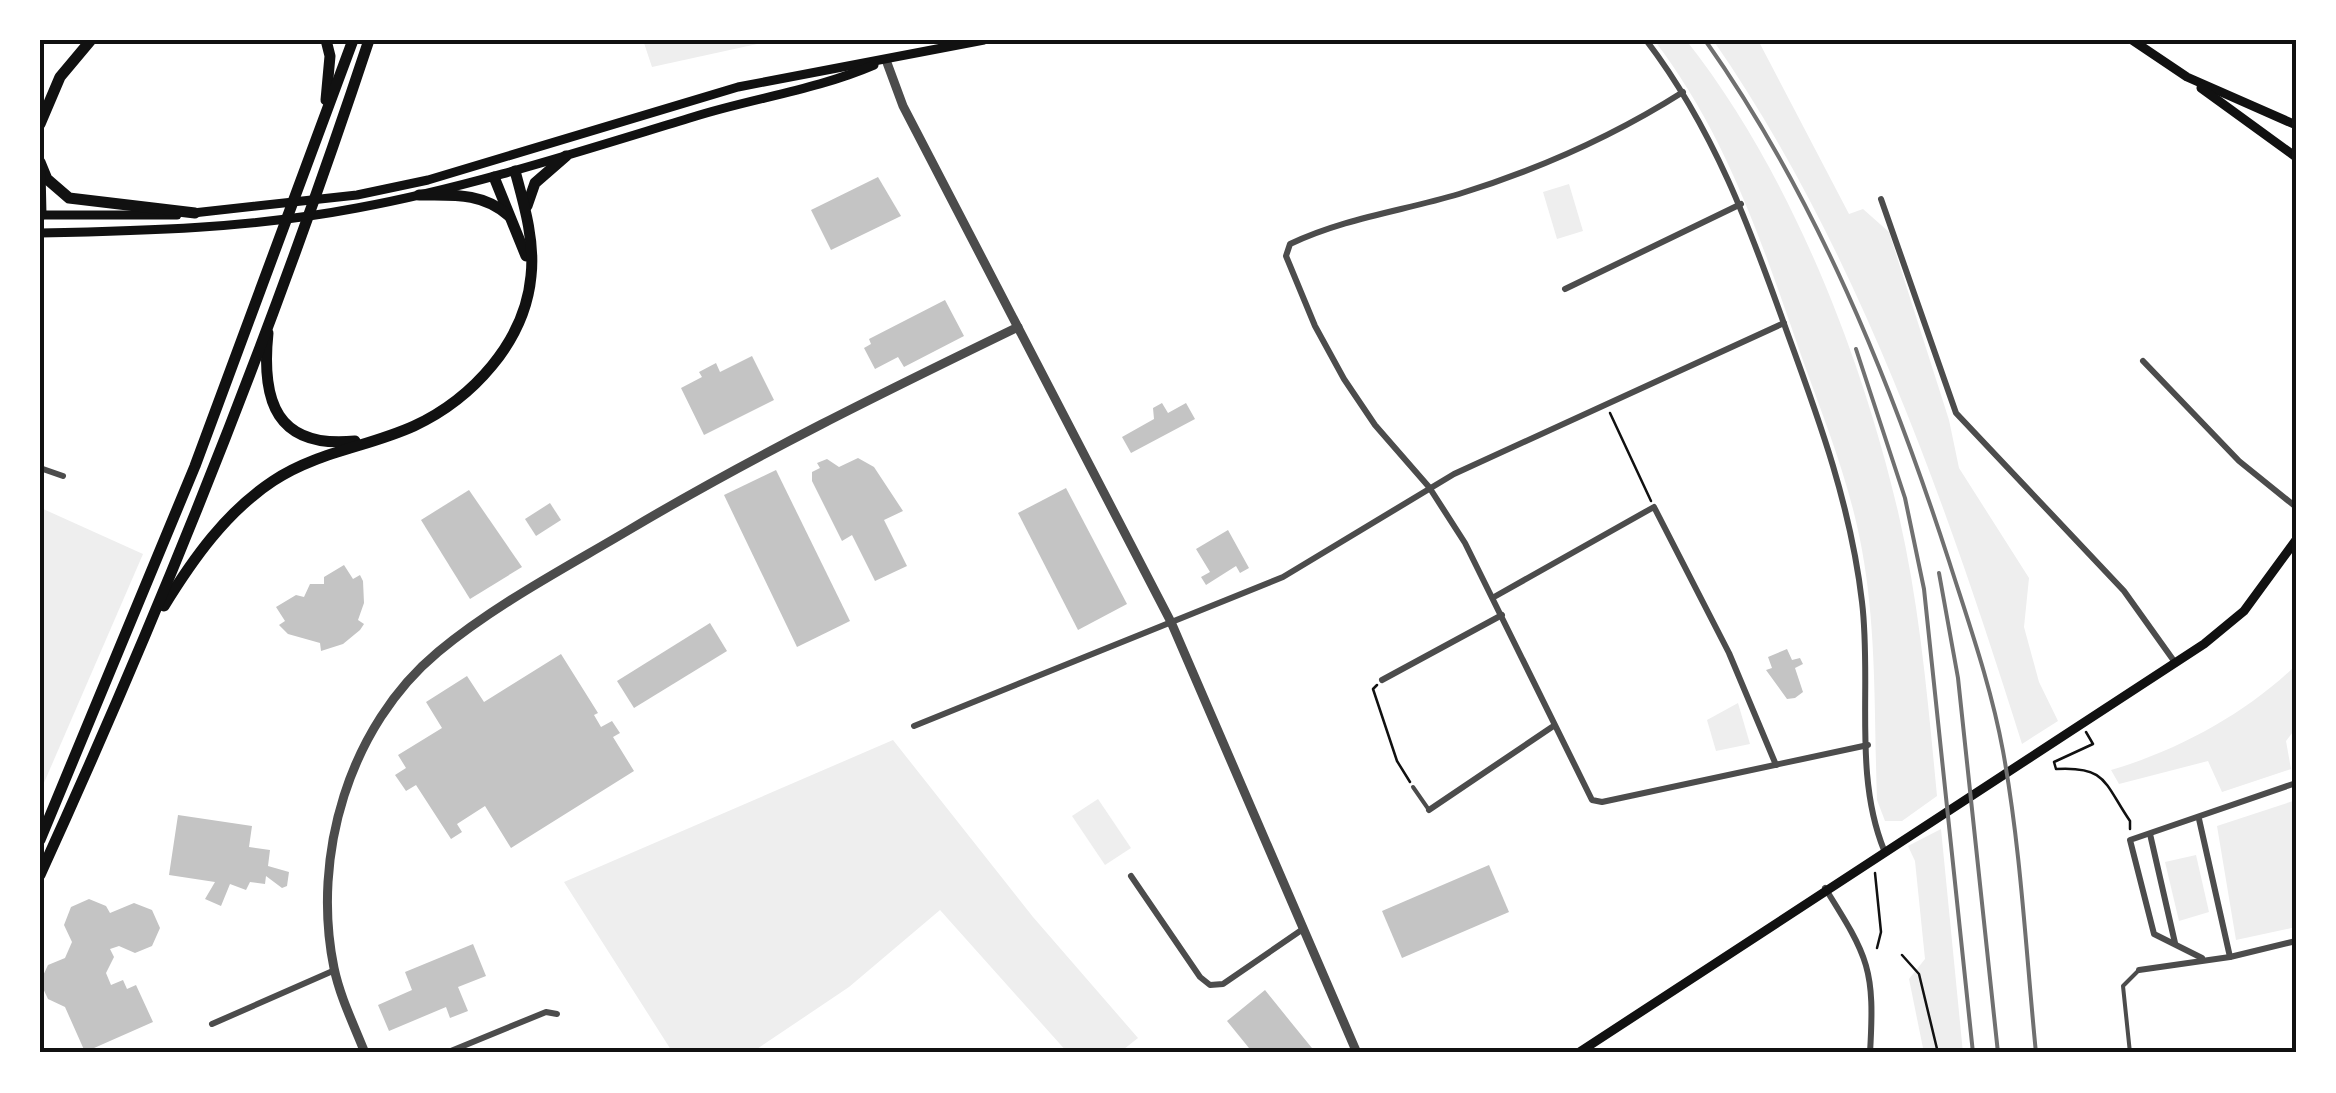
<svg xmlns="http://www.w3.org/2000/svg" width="2336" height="1093" font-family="Cabin,sans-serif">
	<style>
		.green { fill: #eee }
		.building { fill: #c4c4c4 }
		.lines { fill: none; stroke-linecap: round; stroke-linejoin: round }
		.path { stroke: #111; stroke-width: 2.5 }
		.service { stroke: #4c4c4c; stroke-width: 4 }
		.minor { stroke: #4c4c4c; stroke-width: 6 }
		.tertiary { stroke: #4c4c4c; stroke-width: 9 }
		.secondary { stroke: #111; stroke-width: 9 }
		.trunk { stroke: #111; stroke-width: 11 }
		.rail { stroke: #707070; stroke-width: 4 }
		.neatline { fill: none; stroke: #111; stroke-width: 4 }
	</style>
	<rect width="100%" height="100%" fill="#fff"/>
	<!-- green -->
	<g class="green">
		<polygon points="643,40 776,40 652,67"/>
		<path d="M1654 40H1686C1789 170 1862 355 1899 516 1920 608 1928 702 1937 796L1902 821H1885L1877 800C1874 717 1877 632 1862 550 1850 483 1824 419 1801 355 1762 243 1727 135 1654 40Z"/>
		<path d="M1713 40H1758L1849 214 1863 209 1889 232 1949 420 1959 468 2029 578 2024 627 2039 682 2058 721 2022 744C1947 505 1857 247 1713 40Z"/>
		<polygon points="1569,184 1583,231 1557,239 1543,192"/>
		<polygon points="41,508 143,554 40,792 40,512"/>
		<path d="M2296 665V728L2286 741 2291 769 2222 792 2208 761 2119 784 2111 770C2177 751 2247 713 2296 665Z"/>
		<polygon points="1738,703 1750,744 1716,751 1707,720"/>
		<polygon points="893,740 1033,917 1138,1038 1119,1053 1068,1053 940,910 849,987 751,1053 673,1053 564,882"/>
		<polygon points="1098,799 1131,848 1105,865 1072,816"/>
		<polygon points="2296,800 2296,927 2236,940 2217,826"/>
		<polygon points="1941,829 1963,1053 1924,1053 1909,979 1925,959 1915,861 1908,846"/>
		<polygon points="2196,855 2209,912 2179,921 2165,862"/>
	</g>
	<!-- building -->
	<g class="building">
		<polygon points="878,177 901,216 831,250 811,210"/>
		<polygon points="945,300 964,336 904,367 898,357 875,369 864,348 871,344 869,339"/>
		<polygon points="752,356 774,400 704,435 681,388 702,377 699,372 716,363 720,372"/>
		<polygon points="1162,403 1168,413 1186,403 1195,419 1131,453 1122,437 1154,419 1153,408"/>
		<polygon points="858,458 874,467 903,511 884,520 907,566 875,581 852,535 842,541 812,481 812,472 820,468 817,463 827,459 839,467"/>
		<polygon points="776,470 850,621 797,647 724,495"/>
		<polygon points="1066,488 1127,604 1078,630 1018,513"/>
		<polygon points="469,490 522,567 470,599 421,520"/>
		<polygon points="550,503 561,520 536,536 525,519"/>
		<polygon points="1228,530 1249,568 1240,573 1236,566 1206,585 1201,577 1210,572 1196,549"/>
		<polygon points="344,565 353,579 360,575 363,581 364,603 358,620 364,624 360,630 343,644 321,651 320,643 288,634 279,625 285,621 276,607 296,595 304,597 310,584 324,584 324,577"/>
		<polygon points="710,623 727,651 634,708 617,681"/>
		<polygon points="1787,649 1792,660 1800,658 1803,664 1795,668 1803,692 1795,698 1787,699 1766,670 1772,668 1768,657"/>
		<polygon points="561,654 598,713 594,715 601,727 612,721 620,733 613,737 634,771 511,848 485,806 457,824 462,832 451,839 416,785 406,791 395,775 406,768 398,755 442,728 426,702 467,676 484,702"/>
		<polygon points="178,815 252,826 249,847 270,850 268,866 289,872 287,886 282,888 266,876 265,884 250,882 246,890 230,884 221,906 205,899 215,882 169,875"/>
		<polygon points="1489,865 1509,912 1402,958 1382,911"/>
		<polygon points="89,899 106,906 110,913 134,903 152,910 160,928 152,946 135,953 119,946 110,949 114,957 106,973 111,985 123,980 127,989 136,985 153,1022 85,1052 65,1007 48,999 40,982 48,965 65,958 72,942 64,925 71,907"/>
		<polygon points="473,944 486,976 458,987 468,1011 450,1018 446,1007 389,1031 378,1005 412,990 405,972"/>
		<polygon points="1265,990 1294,1026 1316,1053 1253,1053 1227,1021"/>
	</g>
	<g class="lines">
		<!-- path -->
		<g class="path">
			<polyline points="1610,413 1651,501"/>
			<polyline points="1377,685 1373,689 1397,761 1410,782"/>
			<path d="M2086 732 2093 744 2054 762 2056 769C2107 766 2104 783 2130 821V829"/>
			<polyline points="1875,873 1881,932 1877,948"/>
			<polyline points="1902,955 1919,974 1938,1053"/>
		</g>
		<!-- service -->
		<g class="service">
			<polyline points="1413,787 1429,810"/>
			<polyline points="2130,1053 2123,986 2139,970"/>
		</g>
		<!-- minor -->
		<g class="minor">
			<path d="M1646 40C1714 129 1750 228 1787 332 1820 422 1851 507 1862 602 1872 683 1853 774 1884 850"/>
			<path d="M1683 92C1612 137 1540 169 1459 194 1402 211 1345 218 1290 244L1286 256 1315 326 1344 379 1375 425 1429 487 1465 543 1592 800 1602 802 1868 745"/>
			<polyline points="1881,199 1956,413 2124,591 2174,661"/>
			<polyline points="1565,289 1741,204"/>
			<polyline points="2143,361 2239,461 2296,507"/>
			<polyline points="40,468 63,476"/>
			<polyline points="1494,597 1654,507 1729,653 1776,765"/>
			<polyline points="1382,680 1502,615"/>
			<polyline points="914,726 1283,577 1454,474 1784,323"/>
			<polyline points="1429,810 1552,727"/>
			<polyline points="2199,819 2230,957"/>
			<polyline points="2150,834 2175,943"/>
			<polyline points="1131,876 1200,977 1210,985 1223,984 1303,929"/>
			<path d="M1825 888C1869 958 1875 969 1870 1053"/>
			<polyline points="2202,958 2154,934 2130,840 2296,783"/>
			<polyline points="2139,970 2230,957 2296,941"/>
			<polyline points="212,1024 335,970"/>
			<polyline points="446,1053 546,1012 557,1014"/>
		</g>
		<!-- tertiary -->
		<g class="tertiary">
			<polyline points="886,60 903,106 1171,622 1357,1053"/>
			<path d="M365 1053C354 1025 340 997 334 968 311 856 349 726 438 652 496 604 565 568 629 530 755 455 886 391 1018 327"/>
		</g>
		<!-- secondary -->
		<g class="secondary">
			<polyline points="2132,40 2187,77 2296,125"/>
			<polyline points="2201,88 2296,157"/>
			<polyline points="193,213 357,195 428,180 738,87 984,40"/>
			<polyline points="40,215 177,215"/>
			<path d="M40 233C146 231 252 228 357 208 471 187 581 151 693 117 753 98 816 90 874 65"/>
			<polyline points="1578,1053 2204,644 2244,611 2296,540"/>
		</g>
		<!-- trunk -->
		<g class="trunk">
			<polyline points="326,100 330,56 326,40"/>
			<polyline points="40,124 60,77 91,40"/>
			<polyline points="40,162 47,179 69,198 195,213"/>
			<polyline points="40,169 41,215"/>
			<polyline points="494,177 526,256"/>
			<path d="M419 195C452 195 483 192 509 216"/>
			<polyline points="527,206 535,183 566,156"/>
			<path d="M268 333C261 401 276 449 355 441"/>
			<path d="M164 606C193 559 226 512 273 481 316 452 368 447 414 426 472 399 525 342 531 276 535 241 524 204 515 171"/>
			<polyline points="40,840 195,466 353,40"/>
			<path d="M40 875C164 603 275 324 369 40"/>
		</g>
		<!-- rail -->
		<g class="rail">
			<path d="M1705 40C1816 197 1890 379 1949 561 1969 624 1991 686 2003 751 2021 850 2026 953 2036 1053"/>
			<polyline points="1856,349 1905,498 1924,589 1973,1053"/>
			<polyline points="1939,573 1958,678 1998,1053"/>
		</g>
	</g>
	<!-- border -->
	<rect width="2336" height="1093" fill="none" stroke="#ffffff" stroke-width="85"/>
	<rect x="42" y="42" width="2252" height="1008" class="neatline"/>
</svg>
